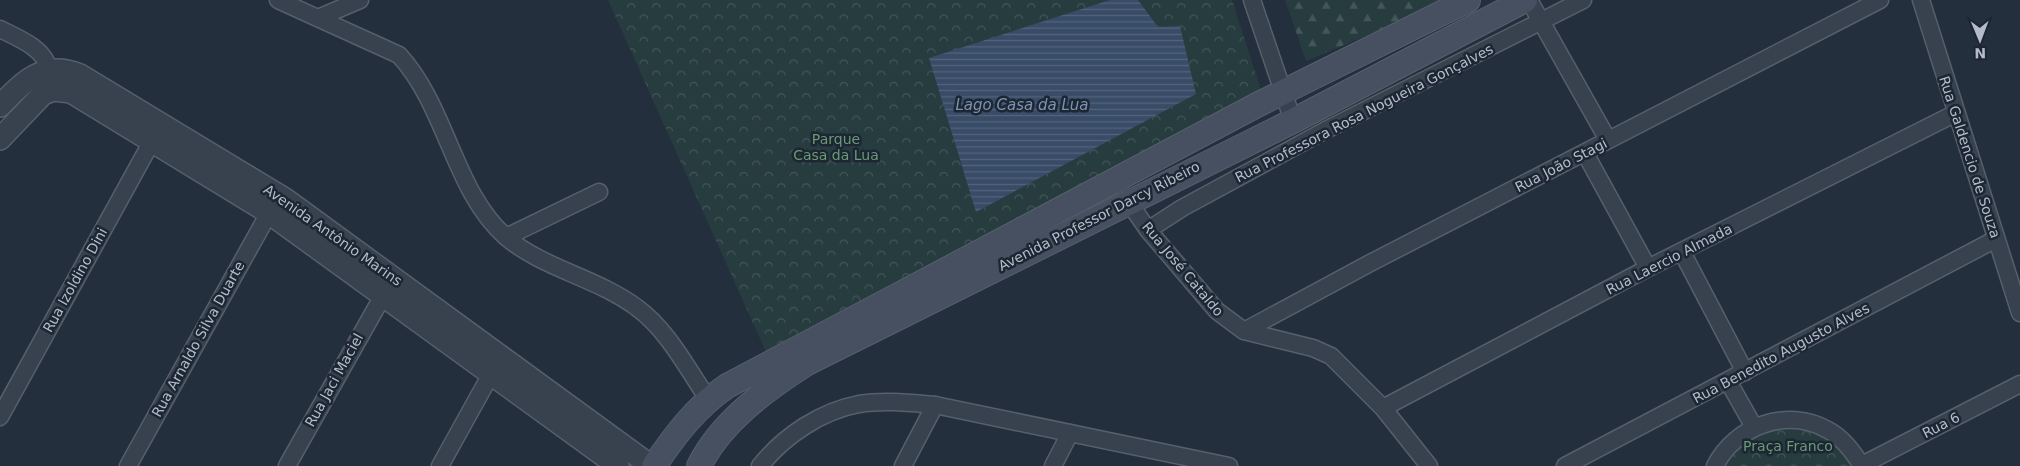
<svg xmlns="http://www.w3.org/2000/svg" width="2020" height="466" font-family="'DejaVu Sans',sans-serif">
	<style>
		.forest { fill: url(#forest-firs) }
		.park { fill: url(#park-crowns) }
		.water { fill: url(#water-rules) }
		.lines { fill: none; stroke-linecap: round; stroke-linejoin: round }
		.minor-casing { stroke: #565f6c; stroke-width: 19 }
		.tertiary-casing { stroke: #565f6c; stroke-width: 24 }
		.secondary-casing { stroke: #565f6c; stroke-width: 26 }
		.minor { stroke: #38414e; stroke-width: 16 }
		.tertiary { stroke: #38414e; stroke-width: 21 }
		.secondary { stroke: #465061; stroke-width: 24 }
		.labels { text-anchor: middle; stroke-width: 5; stroke-linejoin: round; paint-order: stroke }
		.street-label { font-size: 14px; fill: #b4bcc9; stroke: #1d2633 }
		.park-label { font-size: 14px; fill: #6b9a76; stroke: #1d2633 }
		.water-label { font-size: 15px; font-style: italic; fill: #7c92b1; stroke: #1d2633 }
	</style>
	<defs>
		<pattern id="forest-firs" width="22" height="20" patternUnits="userSpaceOnUse" patternTransform="scale(1.25)"><rect width="22" height="20" fill="#263c3f"/><path d="M5 1l3.5 6h-7zM16 11l3.5 6h-7z" fill="#435659"/></pattern>
		<pattern id="park-crowns" width="20" height="18" patternUnits="userSpaceOnUse" patternTransform="scale(1.25)"><rect width="20" height="18" fill="#263c3f"/><path d="M2 6a3 3 0 1 1 6 0M12 15a3 3 0 1 1 6 0" fill="none" stroke="#435659"/></pattern>
		<pattern id="water-rules" width="6" height="5" patternUnits="userSpaceOnUse" patternTransform="scale(1.25)"><rect width="6" height="5" fill="#394c67"/><path d="M0 2.5h6" fill="none" stroke="#53647b"/></pattern>
	</defs>
	<rect width="100%" height="100%" fill="#242f3e"/>
	<!-- forest -->
	<polygon class="forest" points="1285,0 1452,0 1306,61"/>
	<!-- park -->
	<g class="park">
		<polygon points="608,0 1232,0 1261,90 766,352"/>
		<path d="M1800 427C1825 434 1840 445 1854 466H1723L1751 437 1768 430Z"/>
	</g>
	<!-- water -->
	<polygon class="water" points="1110,0 1138,0 1158,27 1180,26 1196,94 976,212 929,58"/>
	<g class="lines">
		<!-- minor casing -->
		<g class="minor-casing">
			<g id="minor">
				<path d="M278 0 399 55C447 107 454 192 506 237 542 268 597 278 636 307 667 329 687 368 708 399"/>
				<polyline points="1252,0 1293,121"/>
				<polyline points="1529,0 1608,140"/>
				<polyline points="1921,0 2020,313"/>
				<polyline points="318,18 360,0"/>
				<path d="M0 29C18 38 45 48 49 70"/>
				<polyline points="1585,153 1648,268"/>
				<polyline points="1128,201 1148,230 1217,311 1244,331 1313,348 1331,356 1383,408 1429,466"/>
				<polyline points="1148,230 1182,208 1324,131 1583,0"/>
				<polyline points="506,237 599,192"/>
				<polyline points="1682,252 1745,372"/>
				<polyline points="1244,331 1374,261 1880,0"/>
				<polyline points="1728,381 1754,427"/>
				<polyline points="1383,408 1648,268 1956,113"/>
				<polyline points="0,417 157,132"/>
				<polyline points="1862,465 2020,384"/>
				<polyline points="128,466 269,213"/>
				<polyline points="287,466 389,285"/>
				<polyline points="440,466 491,374"/>
				<path d="M760 466C784 436 821 411 859 404 884 400 910 403 935 405L1229 466"/>
				<polyline points="903,466 935,405"/>
				<polyline points="1053,466 1070,433"/>
				<polyline points="1565,466 1996,239"/>
				<path d="M1715 466C1735 426 1787 407 1828 430 1843 438 1853 452 1862 466"/>
			</g>
		</g>
		<!-- tertiary casing -->
		<g class="tertiary-casing">
			<g id="tertiary">
				<path d="M0 106C24 81 44 60 80 75L285 199 651 466"/>
				<polyline points="0,139 43,94 54,90 71,92 269,213 618,466"/>
			</g>
		</g>
		<!-- secondary casing -->
		<g class="secondary-casing">
			<g id="secondary">
				<path d="M654 466C675 435 696 407 727 386L1257 105 1468 0"/>
				<path d="M699 466C721 422 766 389 807 363L1293 121 1525 0"/>
			</g>
		</g>
		<!-- minor -->
		<use href="#minor" class="minor"/>
		<!-- tertiary -->
		<use href="#tertiary" class="tertiary"/>
		<!-- secondary -->
		<use href="#secondary" class="secondary"/>
	</g>
	<g class="labels">
		<!-- street labels -->
		<g class="street-label">
			<text transform="translate(1364 113) rotate(-27)" y="5">Rua Professora Rosa Nogueira Gonçalves</text>
			<text transform="translate(1970 157) rotate(72)" y="5">Rua Galdencio de Souza</text>
			<text transform="translate(1561 165) rotate(-27)" y="5">Rua João Stagi</text>
			<text transform="translate(1099 216) rotate(-27)" y="5">Avenida Professor Darcy Ribeiro</text>
			<text transform="translate(333 235) rotate(35)" y="5">Avenida Antônio Marins</text>
			<text transform="translate(1669 259) rotate(-27)" y="5">Rua Laercio Almada</text>
			<text transform="translate(1183 269) rotate(50)" y="5">Rua José Cataldo</text>
			<text transform="translate(75 280) rotate(-61)" y="5">Rua Izoldino Dini</text>
			<text transform="translate(198 339) rotate(-61)" y="5">Rua Arnaldo Silva Duarte</text>
			<text transform="translate(1781 353) rotate(-28)" y="5">Rua Benedito Augusto Alves</text>
			<text transform="translate(334 380) rotate(-61)" y="5">Rua Jaci Maciel</text>
			<text transform="translate(1941 425) rotate(-27)" y="5">Rua 6</text>
		</g>
		<!-- park labels -->
		<g class="park-label">
			<text x="836" y="144">Parque<tspan x="836" dy="16">Casa da Lua</tspan></text>
			<text x="1788" y="451">Praça Franco</text>
		</g>
		<!-- water labels -->
		<g class="water-label">
			<text x="1022" y="110">Lago Casa da Lua</text>
		</g>
	</g>
	<!-- north arrow -->
	<g transform="translate(1980 40) rotate(179)" stroke="#1d2633" stroke-width="4" paint-order="stroke">
	<path d="M0-4L9 19L0 12L-9 19Z" fill="#b4bcc9"/>
	<text y="-8" font-size="14" font-weight="bold" text-anchor="middle" fill="#b4bcc9">N</text>
	</g>
</svg>
